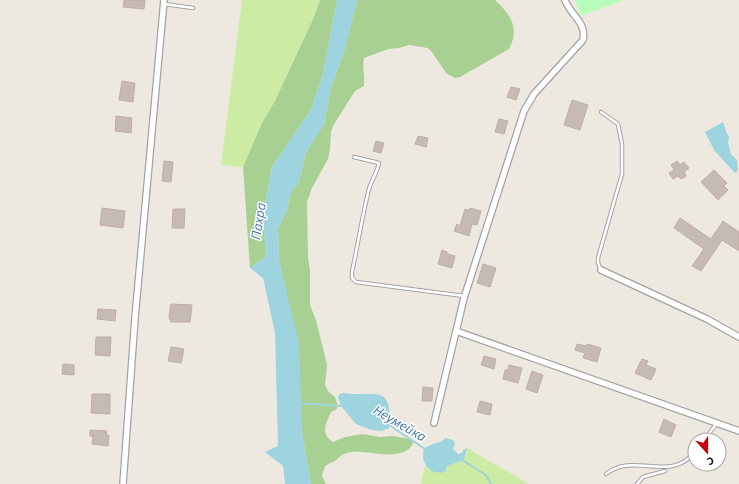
<svg xmlns="http://www.w3.org/2000/svg" width="739" height="484" font-family="'Source Sans 3',sans-serif">
	<style>
		.grass { fill: #cbeca2 }
		.forest { fill: #a8d092 }
		.park { fill: #b9fdba }
		.water { fill: #9dd4df }
		.lines { fill: none; stroke-linecap: round; stroke-linejoin: round }
		.stream { stroke: #9dd4df; stroke-width: 2 }
		.building { fill: #c6bab4; stroke: #c0aea2 }
		.service-casing { stroke: #a3a3a3; stroke-width: 4.5 }
		.minor-casing { stroke: #a3a3a3; stroke-width: 8 }
		.service { stroke: #fff; stroke-width: 2.5 }
		.minor { stroke: #fff; stroke-width: 5.5 }
		.labels { text-anchor: middle; stroke-width: 3; stroke-linejoin: round; paint-order: stroke }
		.water-label { font-size: 14px; font-style: italic; fill: #407aa9; stroke: #fff }
	</style>
	<rect width="100%" height="100%" fill="#eee9e0"/>
	<!-- grass -->
	<g class="grass">
		<polygon points="242,0 320,0 314,17 275,101 262,123 243,167 221,165"/>
		<polygon points="467,448 529,484 421,484 425,466 430,470 439,473 446,469 447,466 456,463 466,457"/>
	</g>
	<!-- forest -->
	<g class="forest">
		<polygon points="320,0 337,0 323,74 311,110 272,167 263,215 266,256 250,268 243,167 262,123 275,101 314,17"/>
		<path d="M357 0H495C511 15 520 28 509 49L460 77 455 78 446 73 432 52 428 48 409 45 399 48 388 49 364 58C362 65 365 77 364 86L355 91 333 126 331 132 330 149 328 159 312 188 307 202 308 258 310 271V305L316 320 327 365 325 385 328 391 335 397 337 403V409L331 412C326 424 320 433 333 442L345 437 363 434 380 437 393 436 410 439 413 443C405 463 368 450 352 452 341 453 340 458 333 462 330 463 328 464 325 466L322 476 326 484H311L302 433 287 297 279 261 278 228 287 211 290 194 299 182 306 152 324 124 331 87 343 55Z"/>
	</g>
	<!-- park -->
	<polygon class="park" points="575,0 624,0 581,16"/>
	<!-- water -->
	<g class="water">
		<polygon points="337,0 357,0 343,55 331,87 324,124 306,152 299,182 290,194 287,211 278,228 279,261 299,343 302,433 311,484 285,484 283,466 265,452 278,446 275,333 263,278 250,268 266,256 263,215 272,167 311,110 323,74"/>
		<polygon points="723,122 727,134 729,136 728,142 731,154 737,160 738,170 736,173 734,172 714,150 705,132"/>
		<path d="M343 393C372 398 392 381 390 426L388 429 381 431 371 430 356 424 341 406 338 397 340 394Z"/>
		<path d="M446 438 453 440 455 443 453 449 458 454 462 453 463 450 467 448 464 460 447 466 445 472C430 476 420 463 424 449 431 443 440 444 446 438Z"/>
	</g>
	<g class="lines">
		<!-- stream -->
		<g class="stream">
			<polyline points="299,403 343,406"/>
			<polyline points="389,425 425,449"/>
			<polyline points="462,460 486,475 491,484"/>
		</g>
	</g>
	<!-- building -->
	<g class="building">
		<polygon points="124,0 145,0 144,9 123,7"/>
		<polygon points="122,81 135,83 133,102 119,100"/>
		<polygon points="511,87 520,89 516,100 507,97"/>
		<polygon points="572,100 588,105 580,130 564,125"/>
		<polygon points="116,116 132,118 131,133 115,131"/>
		<polygon points="499,119 508,121 504,134 495,132"/>
		<polygon points="418,136 428,138 426,147 415,144"/>
		<polygon points="376,141 384,143 381,153 373,151"/>
		<polygon points="164,161 173,162 171,182 162,181"/>
		<polygon points="677,161 680,165 684,162 689,168 684,172 686,176 681,179 678,176 673,179 669,173 674,170 671,165"/>
		<polygon points="714,170 727,183 724,186 728,190 718,200 701,182"/>
		<polygon points="102,208 125,211 123,228 100,225"/>
		<polygon points="470,208 481,211 477,225 472,224 469,236 454,231 457,224 460,226 465,209 469,210"/>
		<polygon points="173,209 185,209 184,228 172,228"/>
		<polygon points="680,218 711,239 723,221 739,232 739,251 722,240 701,271 692,266 704,249 674,228"/>
		<polygon points="442,250 447,252 447,254 455,256 452,268 438,264"/>
		<polygon points="483,264 496,268 490,287 477,283"/>
		<polygon points="171,304 192,305 190,322 171,322 169,317"/>
		<polygon points="98,309 116,310 115,321 97,319"/>
		<polygon points="96,337 111,337 110,356 95,355"/>
		<polygon points="577,344 587,346 587,344 601,348 597,362 583,358 585,353 575,350"/>
		<polygon points="171,347 184,349 181,363 168,361"/>
		<polygon points="484,356 496,359 494,369 481,365"/>
		<polygon points="642,359 648,361 646,365 656,369 651,380 635,373"/>
		<polygon points="63,364 74,365 74,375 62,374"/>
		<polygon points="509,365 522,368 518,383 503,379 505,370 508,370"/>
		<polygon points="532,371 543,375 537,393 526,389"/>
		<polygon points="423,387 433,388 432,401 422,401"/>
		<polygon points="92,394 110,394 110,414 91,413"/>
		<polygon points="480,401 492,404 490,415 477,412"/>
		<polygon points="664,419 676,425 671,437 659,432"/>
		<polygon points="90,430 107,431 106,435 109,435 108,446 92,444 93,436 90,436"/>
	</g>
	<g class="lines">
		<!-- service casing -->
		<g class="service-casing">
			<g id="service">
				<polyline points="164,4 193,8"/>
				<path d="M354 157 379 163C377 173 372 179 369 189 362 217 358 244 352 272V278L356 282 464 296"/>
				<polyline points="601,270 598,263 598,258 622,174 622,144 618,124 601,112"/>
				<polyline points="704,440 717,423"/>
				<path d="M606 474C635 451 669 484 695 452"/>
				<polyline points="637,484 643,477 665,471"/>
			</g>
		</g>
		<!-- minor casing -->
		<g class="minor-casing">
			<g id="minor">
				<polyline points="601,270 707,319 739,337"/>
				<polyline points="456,331 739,431"/>
				<path d="M434 423 464 298 524 111 534 94 583 40C587 22 570 15 565 0"/>
				<polyline points="123,484 135,318 164,0"/>
			</g>
		</g>
		<!-- service -->
		<use href="#service" class="service"/>
		<!-- minor -->
		<use href="#minor" class="minor"/>
	</g>
	<g class="labels">
		<!-- water labels -->
		<g class="water-label">
			<text transform="translate(258 221) rotate(-81)" y="5">Пахра</text>
			<text transform="translate(400 423) rotate(30)" y="5">Неумейка</text>
		</g>
	</g>
	<!-- north arrow -->
	<g transform="translate(707 452) rotate(159)"><circle r="19" fill="#ffffff" stroke="#a4a4a4"/>
	<path d="M0-3L7 15L0 10L-7 15Z" fill="#c7000b"/>
	<text y="-6" font-size="11" font-weight="bold" text-anchor="middle" fill="#1c1c1c">С</text>
	</g>
</svg>
